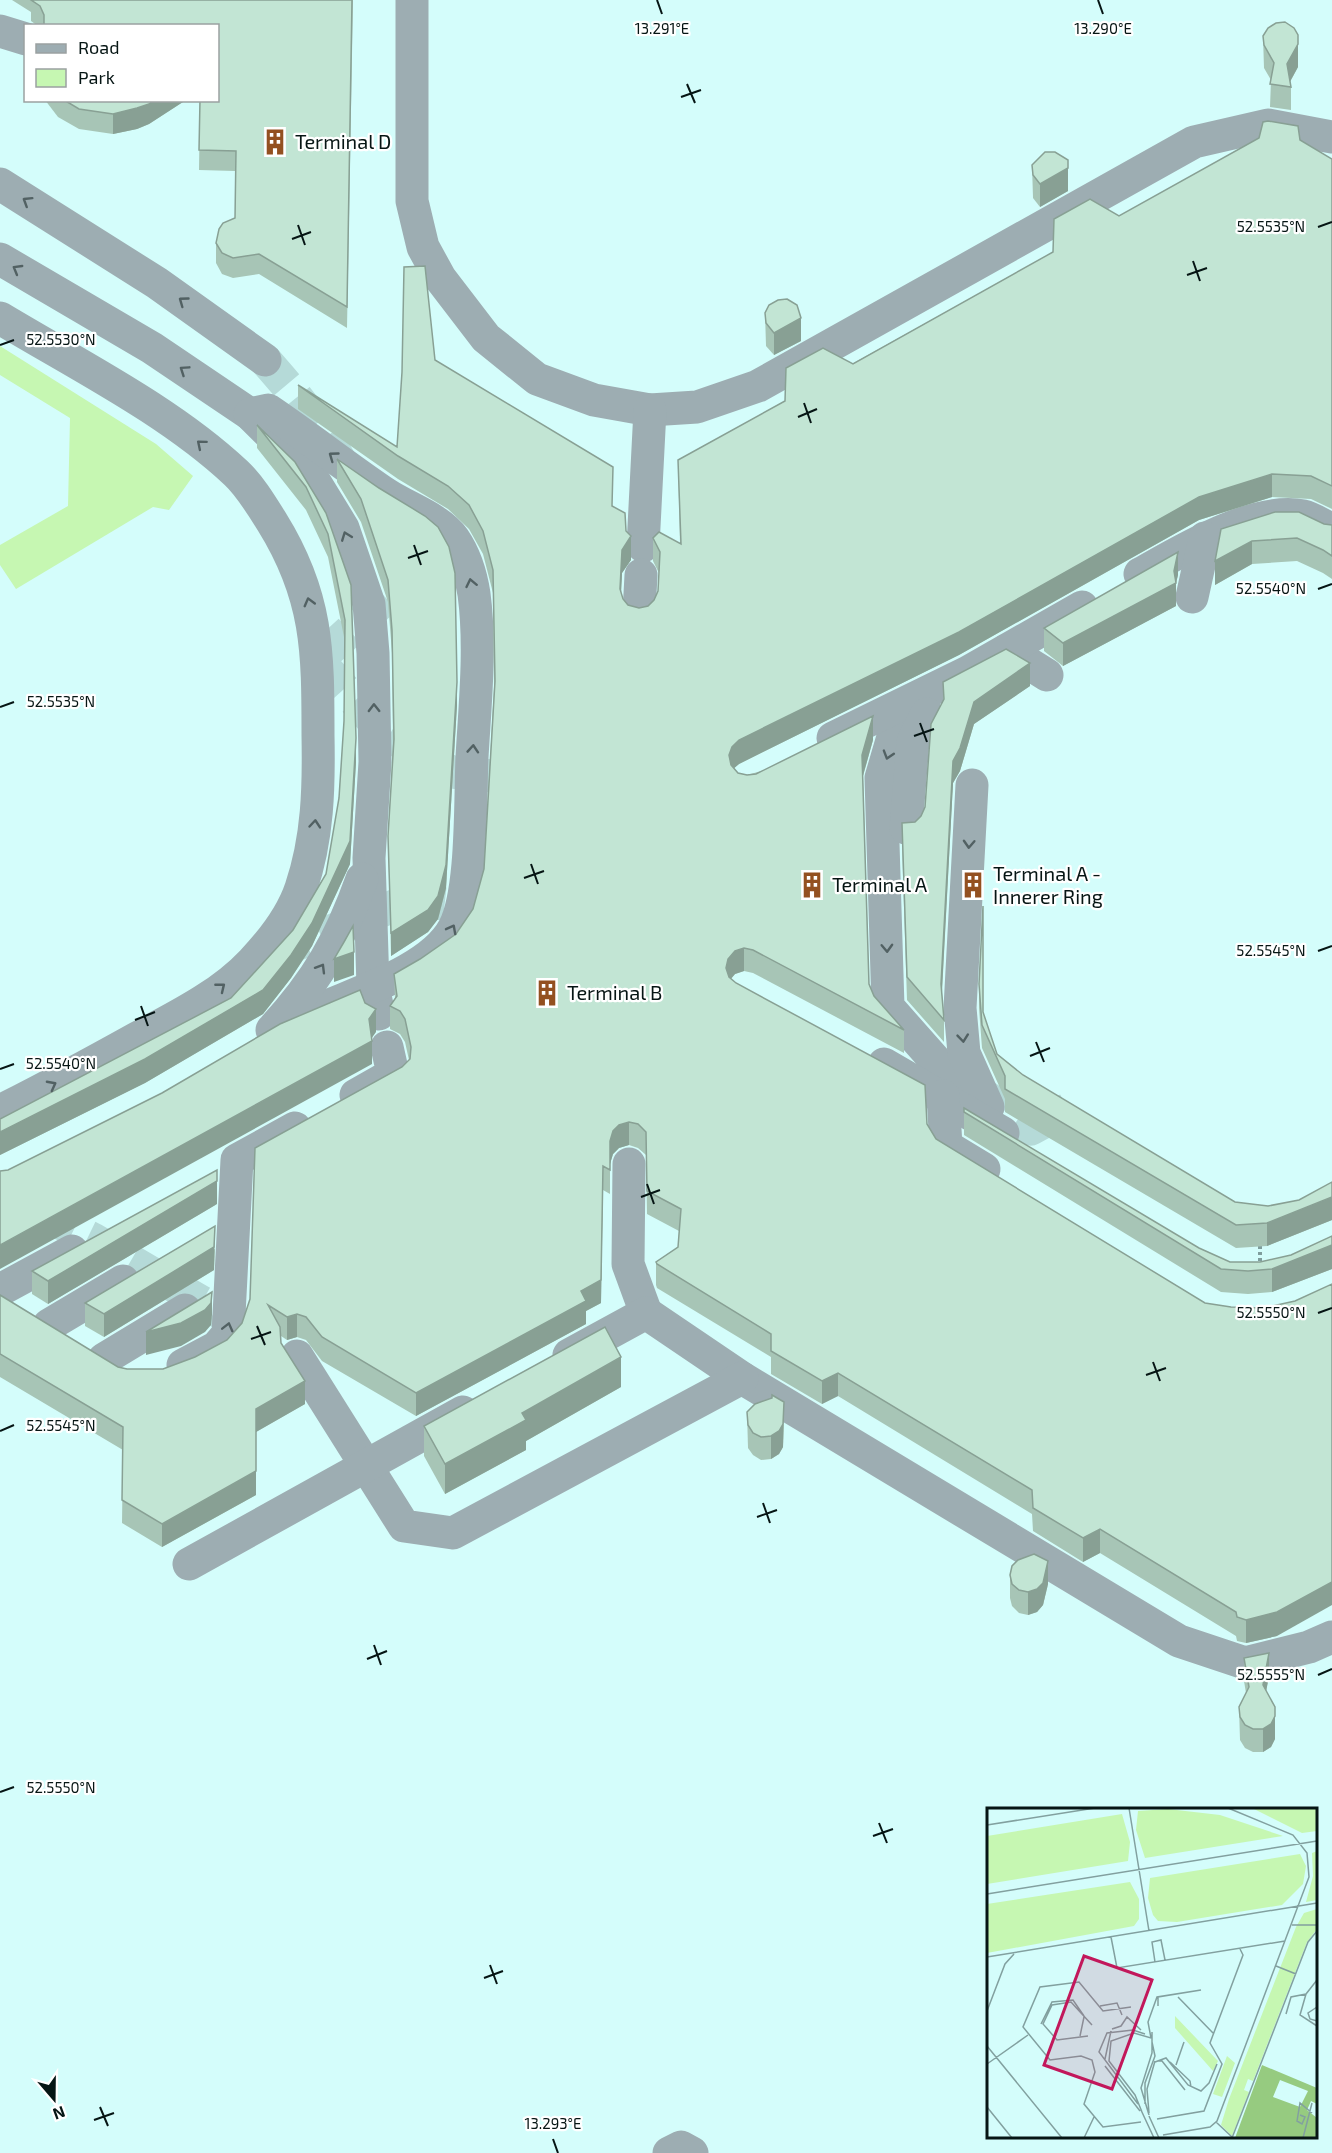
<svg xmlns="http://www.w3.org/2000/svg" width="1332" height="2153" font-family="'Exo 2',sans-serif">
	<style>
		.green { fill: #c6f7b2 }
		.lines { fill: none; stroke-linecap: round; stroke-linejoin: round }
		.minor-tunnel { stroke: #b5dad8; stroke-width: 33; stroke-dasharray: 33 16; stroke-linecap: butt }
		.path { stroke: #7f9d9c; stroke-width: 4; stroke-dasharray: 3 3; stroke-linecap: butt }
		.minor { stroke: #9dadb2; stroke-width: 33 }
		.wall { fill: #a7c5b6 }
		.shaded-wall { fill: #88a094 }
		.building { fill: #c2e5d4; stroke: #88a094; stroke-width: 1.5 }
		.oneway { stroke: #526163 }
		.ticks { fill: none; stroke: #061514; stroke-width: 2 }
		.labels { text-anchor: middle; stroke-width: 4.5; stroke-linejoin: round; paint-order: stroke }
		.poi-label { font-size: 20px; fill: #061514; stroke: #fff; text-anchor: start }
		.inset-road { fill: none; stroke: #82a09f; stroke-width: 1.5 }
		.view { fill: #c2185b; fill-opacity: 0.15; stroke: #c2185b; stroke-width: 3 }
		.inset-edge { fill: none; stroke: #061514; stroke-width: 3 }
		.ticks-label { font-size: 15px; text-anchor: middle; fill: #061514; stroke: #fff; stroke-width: 4.5; stroke-linejoin: round; paint-order: stroke }
	</style>
	<rect width="100%" height="100%" fill="#d4fdfb"/>
	<!-- green -->
	<polygon class="green" points="0,346 156,444 193,476 169,510 153,507 16,589 0,565 0,545 68,506 70,418 0,375"/>
	<g class="lines">
		<!-- minor-tunnel -->
		<g class="minor-tunnel">
			<path d="M265 360C294 393 321 425 342 464"/>
			<polyline points="386,598 318,660 383,732 451,772 534,780"/>
			<polyline points="275,953 409,900 489,909"/>
			<polyline points="978,1091 1031,1129 1068,1109"/>
			<polyline points="0,1194 93,1239 238,1323"/>
		</g>
		<!-- path -->
		<polyline class="path" points="1260,1267 1260,1244"/>
		<!-- minor -->
		<g class="minor">
			<polyline points="412,0 412,201 423,247 440,278 486,338 537,379 594,400 650,410 697,407 758,386 1194,142 1268,125 1332,137"/>
			<polyline points="0,31 26,39"/>
			<polyline points="0,184 157,283 265,360"/>
			<polyline points="0,259 152,348 250,414 310,474 343,528 369,604 373,653 375,762 369,858 373,987 379,1014"/>
			<path d="M0 318C78 365 170 411 236 473 250 486 262 506 272 522 318 596 318 651 318 735 319 787 318 838 301 888 292 915 271 942 252 962 221 995 176 1017 137 1038 92 1063 46 1088 0 1111"/>
			<path d="M250 414 268 410C308 437 346 467 386 494 407 508 439 518 454 539 465 555 471 574 474 594 481 647 475 704 472 757 470 800 473 892 454 928 432 969 361 991 320 1009"/>
			<polyline points="643,546 650,410"/>
			<path d="M1140 574C1181 551 1254 506 1303 516 1312 518 1323 525 1332 530"/>
			<polyline points="1192,597 1205,538"/>
			<polyline points="639,613 641,575"/>
			<polyline points="1007,650 1047,675"/>
			<polyline points="920,702 900,713 881,778 888,1007 972,1102"/>
			<polyline points="833,738 968,672 1082,607"/>
			<polyline points="972,785 960,1008 964,1053 988,1107"/>
			<polyline points="906,828 913,742 927,714"/>
			<path d="M272 1030C317 981 340 941 362 879"/>
			<polyline points="884,1064 1003,1133"/>
			<polyline points="356,1095 393,1074 387,1047"/>
			<polyline points="943,1096 946,1146 984,1169"/>
			<polyline points="629,1164 628,1264 646,1313"/>
			<polyline points="0,1290 72,1251"/>
			<polyline points="49,1325 123,1281"/>
			<polyline points="569,1355 646,1313 742,1378 1179,1641 1245,1663 1309,1647 1332,1637"/>
			<polyline points="297,1356 404,1526 453,1533 742,1378"/>
			<polyline points="104,1359 185,1310"/>
			<polyline points="183,1365 217,1347 228,1334 237,1160 295,1128"/>
			<polyline points="189,1564 463,1412"/>
			<polyline points="669,2153 681,2147 692,2153"/>
		</g>
	</g>
	<!-- wall -->
	<g class="wall">
		<polygon points="12,0 353,0 347,328 259,274 233,278 222,274 216,263 216,243 235,218 235,171 199,170 200,100 218,26 38,26 31,21 31,12"/>
		<polygon points="1298,35 1298,67 1290,82 1291,87 1291,110 1270,107 1271,80 1264,68 1263,36"/>
		<polygon points="45,100 186,100 149,124 137,129 113,134 79,129 58,117"/>
		<polygon points="1300,140 1332,159 1332,509 1311,499 1272,497 1199,520 959,655 739,764 734,768 738,773 747,775 873,740 863,776 869,984 874,996 904,1030 904,1053 753,973 744,971 735,974 731,979 927,1124 936,1139 1277,1636 1246,1643 1237,1641 1236,1636 1100,1553 1083,1562 1033,1531 1032,1514 838,1396 822,1404 771,1374 771,1357 657,1288 656,1285 656,1262 678,1247 679,1231 647,1214 646,1155 638,1148 629,1145 619,1148 613,1154 610,1164 610,1194 603,1190 601,1303 586,1311 586,1324 416,1416 322,1361 306,1340 297,1337 287,1340 281,1336 281,1343 305,1404 256,1432 256,1495 162,1547 122,1523 123,1450 0,1377 0,1295 118,1367 127,1369 163,1369 195,1357 227,1340 242,1323 402,1067 409,1060 405,1042 400,1034 390,1029 390,1006 395,999 394,974 420,959 456,934 473,909 484,869 494,687 493,593 483,554 469,529 448,509 398,479 298,409 298,385 397,447 435,360 613,506 626,531 631,560 622,573 621,593 623,599 628,605 639,608 648,606 654,600 658,591 659,573 653,561 653,538 680,544 678,460 1119,216"/>
		<polygon points="1032,165 1068,191 1040,207 1033,198"/>
		<polygon points="765,313 801,341 774,355 766,346"/>
		<polygon points="257,425 295,462 326,513 351,585 356,762 350,864 312,946 291,978 263,1014 145,1083 0,1155 0,1119 231,998 293,930 326,874 339,798 344,721 345,642 328,557 306,510 257,448"/>
		<polygon points="337,459 379,488 457,705 446,888 438,919 428,932 391,956 388,836 393,744 392,653 388,602 361,522 337,482"/>
		<polygon points="1324,524 1332,525 1332,579 1323,573 1297,561 1252,564 1215,585 1221,529"/>
		<polygon points="1178,575 1176,583 1176,606 1063,666 1044,651 1044,628"/>
		<polygon points="943,682 1030,686 974,724 960,771 953,783 942,993 944,1020 944,1042 907,1000 902,846 902,823 915,822 921,816 925,807 943,701"/>
		<polygon points="979,984 983,1012 997,1054 1023,1075 1235,1202 1268,1206 1299,1200 1332,1220 1267,1246 1236,1248 1005,1112 1005,1099 982,1048 979,1008"/>
		<polygon points="964,1108 1199,1248 1230,1262 1260,1262 1291,1255 1332,1236 1332,1269 1272,1292 1248,1294 1221,1292 964,1135"/>
		<polygon points="217,1204 48,1304 32,1294 32,1271"/>
		<polygon points="215,1249 214,1270 104,1337 85,1326 85,1303"/>
		<polygon points="621,1387 526,1441 526,1450 445,1494 424,1456 424,1426"/>
		<polygon points="747,1412 784,1425 783,1447 779,1454 771,1459 761,1460 753,1455 748,1448"/>
		<polygon points="1010,1575 1048,1584 1043,1605 1037,1612 1028,1615 1019,1613 1012,1606 1010,1598"/>
		<polygon points="1244,1658 1269,1676 1266,1691 1275,1739 1271,1747 1263,1752 1253,1752 1245,1748 1240,1740 1239,1707 1246,1693 1244,1681"/>
	</g>
	<!-- shaded-wall -->
	<g class="shaded-wall">
		<polygon points="1298,44 1298,67 1287,87 1287,64"/>
		<polygon points="154,100 186,100 149,124 137,129 113,134 113,114"/>
		<polygon points="1068,168 1068,191 1040,207 1040,184"/>
		<polygon points="801,318 801,341 774,355 774,333"/>
		<polygon points="1272,474 1272,497 1199,520 959,655 739,764 732,770 729,755 732,747 739,740 1199,497"/>
		<polygon points="631,536 631,560 622,573 620,613 620,589 622,550"/>
		<polygon points="1252,541 1252,564 1215,585 1215,561"/>
		<polygon points="1178,552 1178,575 1176,583 1176,606 1063,666 1063,643 1174,571"/>
		<polygon points="1030,663 1030,686 974,724 960,771 953,783 941,1007 941,984 953,761 974,702"/>
		<polygon points="457,682 457,705 446,888 438,919 428,932 391,956 391,933"/>
		<polygon points="873,716 873,740 862,779 862,755"/>
		<polygon points="356,738 356,762 350,864 312,946 291,978 263,1014 145,1083 0,1155 0,1132 263,990 350,841"/>
		<polygon points="744,948 744,971 735,974 728,982 726,968 728,959 735,951"/>
		<polygon points="354,952 354,975 334,982 334,959"/>
		<polygon points="376,1009 376,1032 369,1042 369,1019"/>
		<polygon points="372,1041 372,1064 0,1269 0,1245"/>
		<polygon points="629,1122 629,1145 619,1148 613,1154 610,1164 610,1194 610,1141 613,1131 619,1125"/>
		<polygon points="603,1166 601,1303 586,1311 586,1324 416,1416 416,1393 581,1291"/>
		<polygon points="217,1170 217,1204 48,1304 48,1281"/>
		<polygon points="1332,1197 1332,1220 1267,1246 1267,1223"/>
		<polygon points="215,1226 214,1270 104,1337 104,1314"/>
		<polygon points="1332,1245 1332,1269 1272,1292 1272,1269"/>
		<polygon points="212,1292 212,1315 211,1325 205,1332 181,1346 146,1355 146,1332"/>
		<polygon points="297,1314 297,1337 287,1340 287,1317"/>
		<polygon points="621,1357 621,1387 526,1441 526,1450 445,1494 445,1464 522,1413"/>
		<polygon points="838,1373 838,1396 822,1404 822,1381"/>
		<polygon points="305,1381 305,1404 256,1432 256,1409"/>
		<polygon points="784,1402 783,1447 779,1454 771,1459 771,1436"/>
		<polygon points="256,1471 256,1495 162,1547 162,1524"/>
		<polygon points="1100,1529 1100,1553 1083,1562 1083,1538"/>
		<polygon points="1048,1561 1048,1584 1043,1605 1037,1612 1028,1615 1028,1592"/>
		<polygon points="1332,1582 1332,1605 1277,1636 1246,1643 1246,1620"/>
		<polygon points="1269,1653 1269,1676 1263,1708 1263,1685"/>
		<polygon points="1275,1716 1275,1739 1271,1747 1263,1752 1263,1729"/>
	</g>
	<!-- building -->
	<g class="building">
		<polygon points="31,0 352,0 347,307 259,254 233,258 222,253 216,243 219,229 223,223 235,218 236,151 199,150 200,100 218,100 218,26 43,26 44,24 44,15 40,6"/>
		<polygon points="1285,22 1294,28 1298,35 1298,44 1287,64 1291,87 1270,84 1274,63 1264,45 1263,36 1268,28 1276,23"/>
		<polygon points="64,100 154,100 149,104 137,108 113,114 79,109"/>
		<polygon points="1268,121 1298,126 1300,140 1332,159 1332,486 1311,476 1272,474 1199,497 959,632 739,740 732,747 729,755 731,765 738,773 747,775 756,774 873,716 862,755 869,984 874,996 904,1030 753,950 744,948 735,951 728,959 726,968 729,977 736,983 925,1085 927,1124 936,1139 1205,1303 1231,1307 1263,1308 1295,1301 1332,1284 1332,1582 1277,1612 1246,1620 1237,1617 1236,1612 1100,1529 1083,1538 1033,1508 1032,1490 838,1373 822,1381 771,1351 771,1334 657,1264 656,1262 678,1247 681,1209 647,1191 646,1132 638,1124 629,1122 619,1125 613,1131 610,1141 610,1170 603,1166 601,1280 581,1291 586,1301 416,1393 322,1337 306,1317 297,1314 287,1317 268,1305 280,1327 281,1343 305,1381 256,1409 256,1471 162,1524 122,1500 123,1427 0,1354 0,1295 118,1367 127,1369 163,1369 195,1357 227,1340 242,1323 250,1299 255,1148 402,1067 410,1059 411,1047 405,1019 400,1011 390,1006 397,996 394,974 420,959 456,934 473,909 484,869 495,681 493,570 483,531 469,505 448,486 398,456 298,385 397,447 402,372 404,267 425,266 435,360 613,467 612,506 625,513 626,531 631,536 622,550 620,589 623,599 628,605 639,608 648,606 654,600 658,591 660,552 653,538 659,532 681,544 678,460 785,401 786,368 823,348 853,364 1053,252 1054,219 1090,199 1119,216 1259,138 1263,122"/>
		<polygon points="1045,152 1055,152 1068,160 1068,168 1040,184 1033,175 1032,165"/>
		<polygon points="787,299 797,305 801,318 774,333 766,323 765,313 769,305 778,300"/>
		<polygon points="257,425 295,462 326,513 351,585 356,738 350,841 312,923 291,955 263,990 145,1059 0,1132 0,1119 231,998 293,930 326,874 339,798 344,721 345,620 328,534 306,487"/>
		<polygon points="337,459 379,488 425,516 438,527 449,547 455,573 457,682 446,865 438,896 428,910 391,933 388,836 394,739 392,630 388,580 361,499"/>
		<polygon points="1275,512 1299,512 1324,524 1332,525 1332,556 1323,550 1297,538 1252,541 1215,561 1221,529"/>
		<polygon points="1178,552 1174,571 1176,583 1063,643 1044,628"/>
		<polygon points="1006,649 1030,663 974,702 960,748 953,761 941,984 944,1020 907,977 902,823 915,822 921,816 925,807 931,724 944,699 943,682"/>
		<polygon points="983,906 983,1012 997,1054 1023,1075 1235,1202 1268,1206 1299,1200 1332,1182 1332,1197 1267,1223 1236,1225 1005,1089 1005,1076 982,1025 979,984"/>
		<polygon points="353,926 354,952 334,959 344,942"/>
		<polygon points="360,990 365,1003 376,1009 369,1019 372,1041 0,1245 0,1171 8,1170 162,1093 280,1024"/>
		<polygon points="964,1108 1199,1248 1230,1262 1260,1262 1291,1255 1332,1236 1332,1245 1272,1269 1248,1271 1221,1269 964,1112"/>
		<polygon points="217,1170 217,1181 48,1281 32,1271"/>
		<polygon points="215,1226 214,1247 104,1314 85,1303"/>
		<polygon points="212,1292 211,1303 205,1310 181,1323 146,1332"/>
		<polygon points="605,1327 621,1357 522,1413 526,1420 445,1464 424,1426"/>
		<polygon points="772,1395 784,1402 783,1424 779,1431 771,1436 761,1437 753,1433 748,1425 747,1412 755,1404 772,1398"/>
		<polygon points="1034,1554 1048,1561 1043,1583 1037,1589 1028,1592 1019,1590 1012,1584 1010,1575 1012,1566 1018,1560"/>
		<polygon points="1269,1653 1263,1685 1275,1707 1275,1716 1271,1724 1263,1729 1253,1729 1245,1725 1240,1717 1239,1707 1249,1687 1244,1658"/>
	</g>
	<!-- one-way arrows -->
	<defs><path id="oneway-chevron" d="M-2-3.5L2.5 0L-2 3.5" fill="none" stroke-width="1.6" stroke-linecap="round" stroke-linejoin="round" transform="scale(1.5)"/></defs>
	<g class="oneway">
		<use href="#oneway-chevron" transform="translate(27 201) rotate(-148)"/>
		<use href="#oneway-chevron" transform="translate(17 269) rotate(-150)"/>
		<use href="#oneway-chevron" transform="translate(183 301) rotate(-144)"/>
		<use href="#oneway-chevron" transform="translate(184 370) rotate(-146)"/>
		<use href="#oneway-chevron" transform="translate(201 444) rotate(-140)"/>
		<use href="#oneway-chevron" transform="translate(333 456) rotate(-144)"/>
		<use href="#oneway-chevron" transform="translate(346 536) rotate(-111)"/>
		<use href="#oneway-chevron" transform="translate(471 583) rotate(-102)"/>
		<use href="#oneway-chevron" transform="translate(309 602) rotate(-105)"/>
		<use href="#oneway-chevron" transform="translate(374 708) rotate(-91)"/>
		<use href="#oneway-chevron" transform="translate(473 749) rotate(-86)"/>
		<use href="#oneway-chevron" transform="translate(888 755) rotate(107)"/>
		<use href="#oneway-chevron" transform="translate(315 824) rotate(-85)"/>
		<use href="#oneway-chevron" transform="translate(969 844) rotate(93)"/>
		<use href="#oneway-chevron" transform="translate(452 929) rotate(-62)"/>
		<use href="#oneway-chevron" transform="translate(887 948) rotate(88)"/>
		<use href="#oneway-chevron" transform="translate(321 968) rotate(-59)"/>
		<use href="#oneway-chevron" transform="translate(221 987) rotate(-39)"/>
		<use href="#oneway-chevron" transform="translate(963 1038) rotate(84)"/>
		<use href="#oneway-chevron" transform="translate(52 1085) rotate(-28)"/>
		<use href="#oneway-chevron" transform="translate(228 1327) rotate(-76)"/>
	</g>
	<!-- ticks -->
	<path class="ticks" d="M657 0 662 14M1098 0 1103 14M687 84 695 103M681 97 701 90M298 225 305 245M1318 227 1332 222M292 239 311 232M1193 261 1200 281M1187 275 1207 268M0 345 14 340M804 403 811 423M798 417 817 409M414 545 421 565M408 558 428 551M1318 589 1332 584M0 707 14 702M920 723 927 742M914 736 934 729M531 864 538 884M524 878 544 871M1318 951 1332 946M141 1006 148 1026M135 1020 155 1012M1036 1042 1044 1062M1030 1056 1050 1048M0 1069 14 1064M647 1184 654 1204M641 1197 660 1190M1318 1313 1332 1308M257 1326 265 1345M251 1339 271 1332M1153 1362 1160 1381M1146 1375 1166 1368M0 1431 14 1425M763 1503 770 1523M757 1517 777 1510M374 1645 381 1665M367 1659 387 1651M1318 1675 1332 1669M0 1792 14 1787M879 1823 887 1843M873 1836 893 1829M490 1965 497 1984M484 1978 503 1971M100 2107 108 2126M94 2120 114 2113M553 2139 558 2153"/>
	<!-- icons -->
	<defs>
		<g id="building-bare" transform="scale(2.07)"><path d="M-4-6H4V6H1V3H-1V6H-4ZM-2.5-4.3h1.7v1.8h-1.7ZM.8-4.3h1.7v1.8H.8ZM-2.5-1h1.7V.8h-1.7ZM.8-1h1.7V.8H.8Z" fill="#935020" stroke="#fff" stroke-width="2.5" paint-order="stroke"/></g>
	</defs>
	<g fill-rule="evenodd">
		<use href="#building-bare" x="275" y="142"/>
		<use href="#building-bare" x="812" y="885"/>
		<use href="#building-bare" x="973" y="885"/>
		<use href="#building-bare" x="547" y="993"/>
	</g>
	<g class="labels">
		<!-- poi labels -->
		<g class="poi-label">
			<text x="295" y="149">Terminal D</text>
			<text x="993" y="881">Terminal A -<tspan x="993" dy="23">Innerer Ring</tspan></text>
			<text x="832" y="892">Terminal A</text>
			<text x="567" y="1000">Terminal B</text>
		</g>
	</g>
	<!-- overview -->
	<g transform="translate(987 1808)">
		<rect width="330" height="330" fill="#d4fdfb"/>
		<path d="M265 0H330V23L315 25ZM181 1 233 7 296 28 158 50 149 22 151 3ZM135 6 143 34 141 53 0 76V28ZM330 43V92L319 94 326 68 325 45ZM313 46 319 58 316 76 295 97 190 114 171 113 166 107 161 90 163 70ZM143 74 152 91V111L147 118 0 145V96ZM330 101V121L320 134 266 273 261 271 257 282 262 284 245 328 234 317 242 291 309 119 317 105ZM188 208 231 253 226 263 188 220ZM240 248 248 255 235 289 226 286Z" fill="#c6f7b2"/>
		<path d="M275 257 330 280V296L324 293 320 302 330 310V330H248ZM293 272 321 283 313 299 286 289Z" fill="#96cb80" fill-rule="evenodd"/>
		<path class="inset-road" d="M142 0 162 123M0 17 108 0M0 86 330 33M305 117H330M124 129 130 160 298 133M0 149 330 95M168 154 165 134 174 132 178 152M289 158 309 166M319 186 313 207 330 218M191 189 226 225M113 198 130 195 135 207M144 199 116 203 92 174 53 179 36 219 63 252 94 248 105 252 108 264 97 296 116 319 154 314M330 199 321 205 323 211 330 213M0 203 18 156 27 146M299 206 304 189 319 186 330 172M54 216 65 194 86 192 97 208M125 221 134 218 140 209 154 222M93 228 97 209M101 228 70 232 56 216 65 197 84 194 105 217M0 238 75 330M118 251 124 223M170 253H175L198 282M168 254 179 250 201 277 214 283 222 275 230 256M183 254 203 273 204 279M0 256 41 227M189 257 197 234M118 258 153 303M151 296 112 244 120 225 146 222 158 226M158 296V275L168 248 165 234M0 299 25 330M154 302 167 330M155 304 148 287 122 253 124 233 147 225 164 230 161 214 170 189 214 182 171 189V198M162 305 160 281 168 253M162 307 154 280 165 245V224M313 307 318 309 315 316 310 313 313 295 325 305M162 308 172 330M170 311 217 303 235 256 223 235 256 147 253 141M229 314 245 329M176 327 223 319 230 313 322 69 320 45 306 27 241 0M97 330 107 309M245 330 321 134 330 123M316 330 325 295"/>
		<path class="view" d="M97 148 165 172 125 281 57 257Z"/>
		<rect width="330" height="330" class="inset-edge"/>
	</g>
	<g class="ticks-label">
		<text x="1103" y="34">13.290°E</text>
		<text x="662" y="34">13.291°E</text>
		<text x="1271" y="232">52.5535°N</text>
		<text x="61" y="345">52.5530°N</text>
		<text x="1271" y="594">52.5540°N</text>
		<text x="61" y="707">52.5535°N</text>
		<text x="1271" y="956">52.5545°N</text>
		<text x="61" y="1069">52.5540°N</text>
		<text x="1271" y="1318">52.5550°N</text>
		<text x="61" y="1431">52.5545°N</text>
		<text x="1271" y="1680">52.5555°N</text>
		<text x="61" y="1793">52.5550°N</text>
		<text x="553" y="2129">13.293°E</text>
	</g>
	<!-- legend -->
	<rect x="24" y="24" width="195" height="78" fill="#ffffff" stroke="#9ba1a1" stroke-width="1.5"/>
	<rect x="36" y="44" width="30" height="9" fill="#9dadb2" stroke="#9ba1a1" stroke-width="1.5"/>
	<text x="78" y="54" font-size="18" fill="#061514">Road</text>
	<rect x="36" y="69" width="30" height="18" fill="#c6f7b2" stroke="#9ba1a1" stroke-width="1.5"/>
	<text x="78" y="84" font-size="18" fill="#061514">Park</text>
	<!-- north arrow -->
	<g transform="translate(54 2099) rotate(160)" stroke="#ffffff" stroke-width="4.5" paint-order="stroke">
	<path d="M0-4.5L10 22L0 15L-10 22Z" fill="#061514"/>
	<text y="-9" font-size="16" font-weight="bold" text-anchor="middle" fill="#061514">N</text>
	</g>
</svg>
